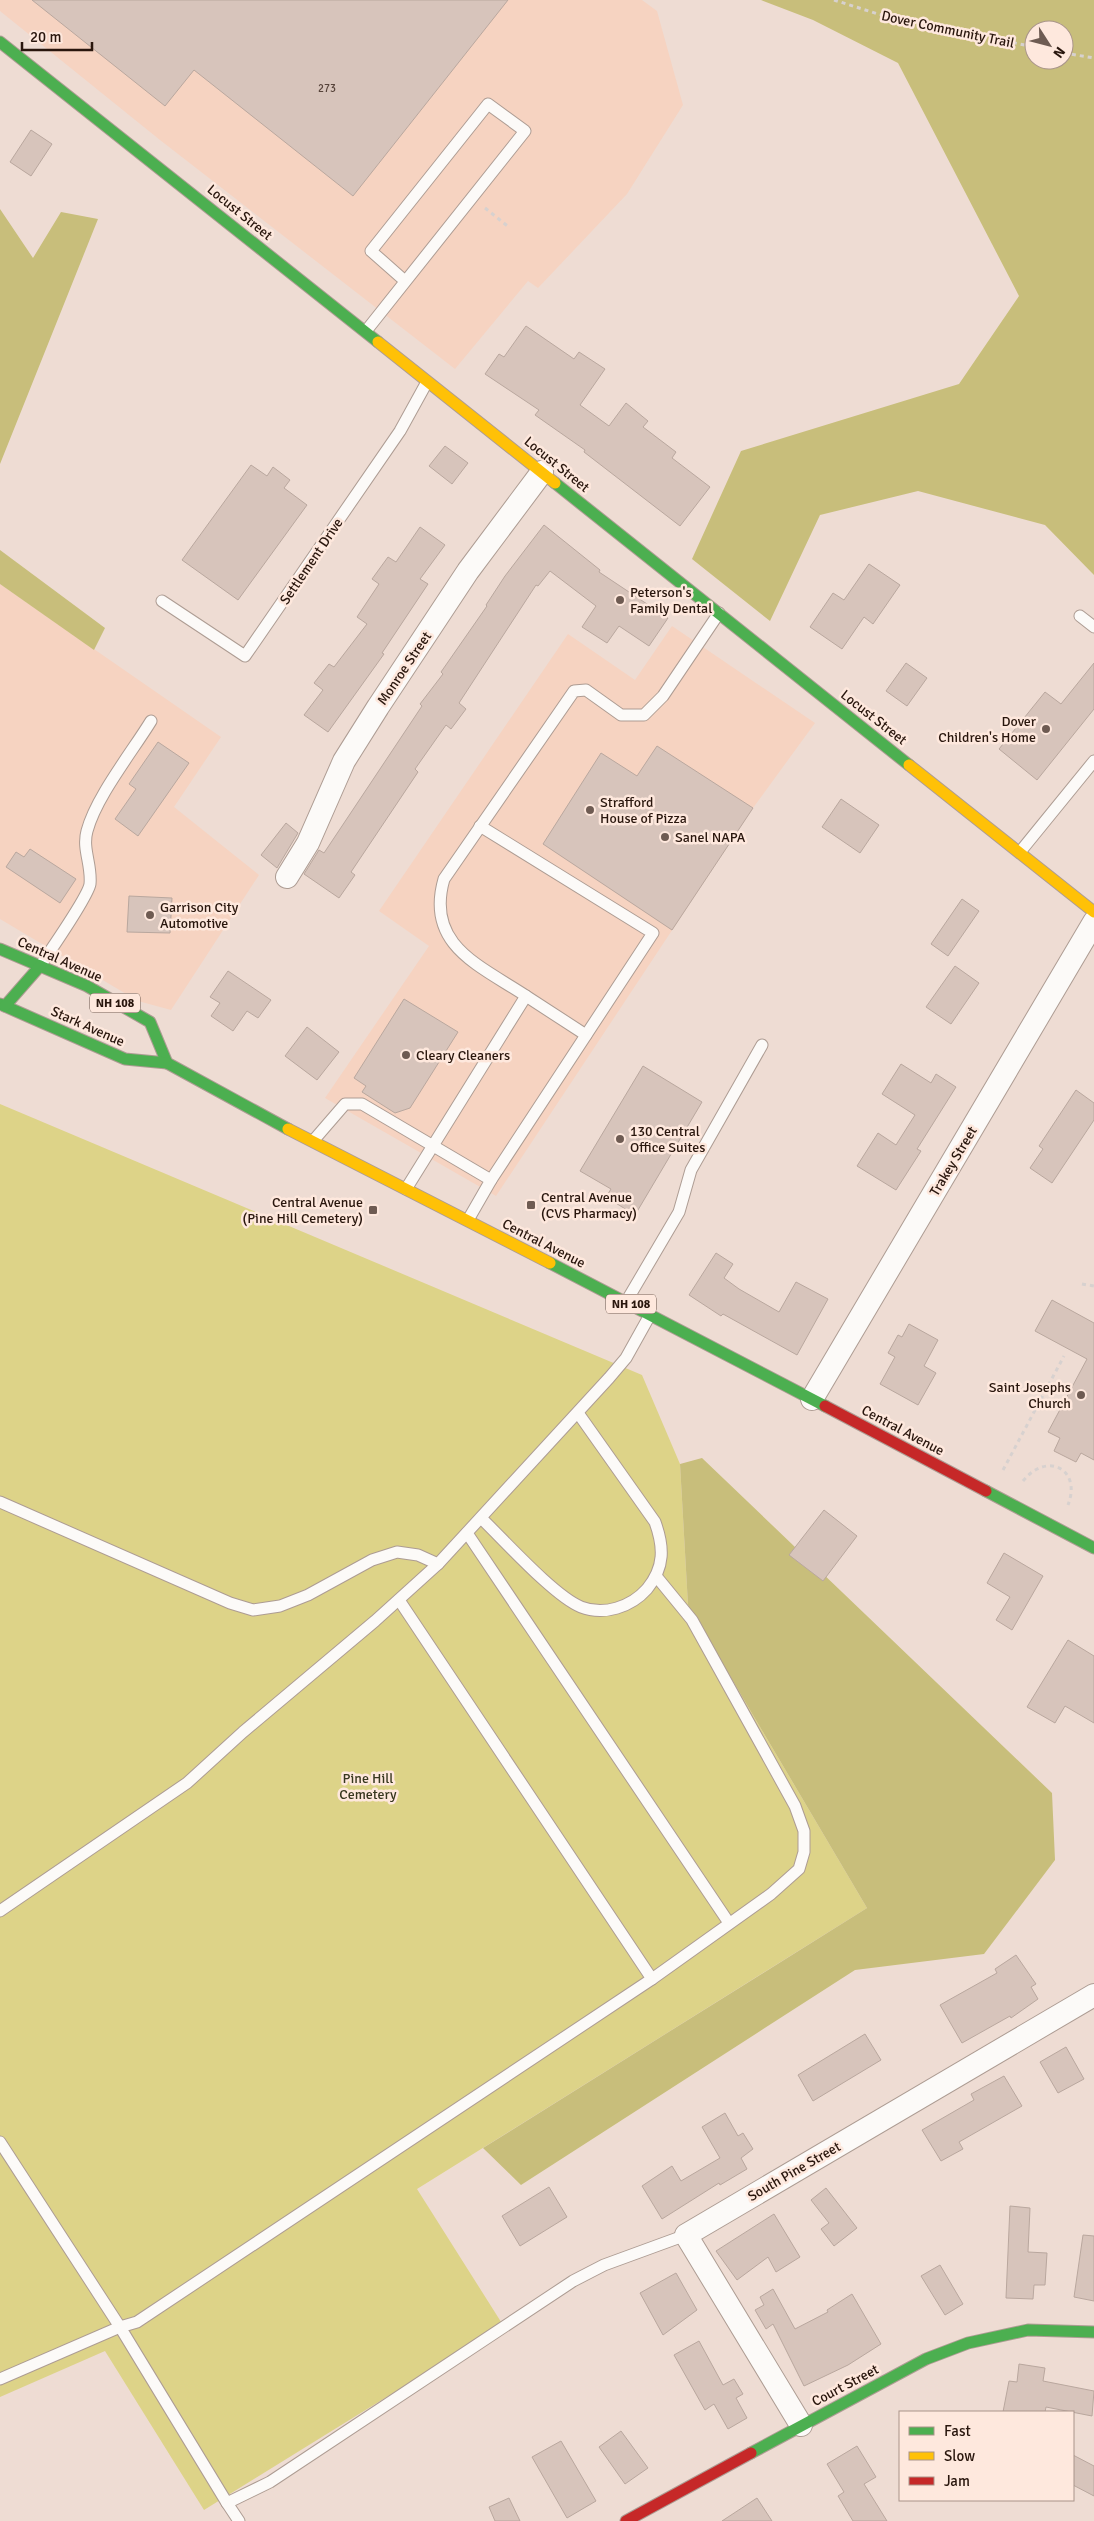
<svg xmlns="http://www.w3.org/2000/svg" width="1094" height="2521" font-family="Signika,sans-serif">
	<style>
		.built { fill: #f6d3c1 }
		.green { fill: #ddd388 }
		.forest { fill: #c8be7b; fill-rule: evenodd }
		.building { fill: #d7c4bb; stroke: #b9a79e }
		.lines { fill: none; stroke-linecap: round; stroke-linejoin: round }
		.lane-casing { stroke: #ad9c93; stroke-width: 13 }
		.street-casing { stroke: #ad9c93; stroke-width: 24 }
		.fast-casing { stroke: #ad9c93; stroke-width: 13 }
		.slow-casing { stroke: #ad9c93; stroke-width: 13 }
		.jam-casing { stroke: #ad9c93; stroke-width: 13 }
		.path { stroke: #d7d1cf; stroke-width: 3; stroke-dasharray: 4 4; stroke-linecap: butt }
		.lane { stroke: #fcfaf8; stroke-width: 11 }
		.street { stroke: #fcfaf8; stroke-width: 22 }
		.fast { stroke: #4caf50; stroke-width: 11 }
		.slow { stroke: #ffc107; stroke-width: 11 }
		.jam { stroke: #c62828; stroke-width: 11 }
		.poi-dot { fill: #6e5b52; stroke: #fee8dd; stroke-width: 2 }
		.labels { text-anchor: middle; stroke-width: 5; stroke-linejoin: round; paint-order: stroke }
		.number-label { font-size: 11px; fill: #56433a }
		.shield { fill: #fee8dd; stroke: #69554b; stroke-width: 1 }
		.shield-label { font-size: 12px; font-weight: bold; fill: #29160d }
		.street-label { font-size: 14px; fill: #29160d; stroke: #fee8dd }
		.poi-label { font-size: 14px; fill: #29160d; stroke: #fee8dd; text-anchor: start }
		.park-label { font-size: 14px; fill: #37371e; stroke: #fee8dd }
	</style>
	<rect width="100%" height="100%" fill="#eedcd3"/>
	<!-- built -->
	<g class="built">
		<polygon points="0,0 642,0 657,11 683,105 627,194 538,288 528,281 455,369 160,140 0,11"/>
		<polygon points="0,584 221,737 174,807 259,875 171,1010 138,1001 0,919"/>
		<polygon points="672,626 815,723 753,808 496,1196 325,1098 429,946 379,911 568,634 635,680"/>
	</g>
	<!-- green -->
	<polygon class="green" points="0,1104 642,1375 680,1464 688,1605 867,1908 417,2189 503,2325 204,2510 105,2351 0,2397"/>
	<!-- forest -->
	<g class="forest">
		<path d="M761 0H1094V575L1045 525 918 491 820 515 770 621 692 559 741 451 959 384 1019 296 898 63 813 20ZM1034 30H1064V60H1034Z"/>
		<polygon points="0,209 33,258 61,212 98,219 0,464"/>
		<polygon points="0,550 105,628 94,650 0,584"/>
		<polygon points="702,1458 1052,1793 1055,1860 984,1954 855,1970 521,2185 483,2148 867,1908 688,1605 680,1464"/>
	</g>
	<!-- building -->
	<g class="building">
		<polygon points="32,0 508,0 353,196 194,70 165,106"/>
		<polygon points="31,130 52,144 31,176 10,162"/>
		<polygon points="526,326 574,359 579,352 605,369 580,405 609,426 626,403 648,421 643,427 676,452 672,458 710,487 680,526 584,452 585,450 535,415 539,410 485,374 499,354 504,357"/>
		<polygon points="445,446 468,463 452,484 429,466"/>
		<polygon points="251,465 267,476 273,467 290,480 284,488 307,505 238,600 182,560"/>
		<polygon points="544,525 600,570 599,572 668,618 649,646 619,626 607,643 582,627 596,606 550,571 538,586 536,585 459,703 466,709 451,729 446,725 415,769 418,772 351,872 355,875 339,898 304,874 319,850 324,853 422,706 420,704 443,674 441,672 487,606 486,605 505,576"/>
		<polygon points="420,527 445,545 420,579 428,584 382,653 384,654 328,732 304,715 323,690 314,683 329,664 334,667 367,624 357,617 379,584 372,579 388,557 396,562"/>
		<polygon points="869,564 900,585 873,624 864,617 842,649 810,627 833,593 844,600"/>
		<polygon points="906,663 927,678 907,706 886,691"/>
		<polygon points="1094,663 1094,709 1037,780 999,749 1045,692 1061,704"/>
		<polygon points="158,742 189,763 138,836 115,819 136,789 129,784"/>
		<polygon points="657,746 753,808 672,930 543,844 601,753 637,776"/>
		<polygon points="841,799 879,825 860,853 822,827"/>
		<polygon points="286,823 298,833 277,868 261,855"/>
		<polygon points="30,849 76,879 60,903 6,867 16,852 24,857"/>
		<polygon points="129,896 172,898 170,933 127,932"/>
		<polygon points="962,899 979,911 948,956 931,944"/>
		<polygon points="955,966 979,983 951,1024 926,1007"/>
		<polygon points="228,971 271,1000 258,1018 247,1011 233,1031 211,1016 220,1003 210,997"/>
		<polygon points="404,999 458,1032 410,1108 395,1113 362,1092 366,1086 354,1078"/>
		<polygon points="307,1027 339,1052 317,1080 285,1056"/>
		<polygon points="901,1064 931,1083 936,1074 956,1087 917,1149 921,1151 896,1190 857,1166 878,1133 896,1145 915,1115 882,1094"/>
		<polygon points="643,1066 702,1102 635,1215 606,1197 611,1189 580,1171"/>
		<polygon points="1076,1090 1094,1103 1094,1120 1052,1183 1030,1168 1043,1149 1039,1146"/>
		<polygon points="716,1253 733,1264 724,1278 739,1289 779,1312 796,1282 828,1299 797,1355 723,1314 721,1316 689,1295"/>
		<polygon points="1052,1300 1094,1323 1094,1460 1081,1453 1076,1462 1054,1451 1060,1438 1048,1432 1087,1359 1035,1331"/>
		<polygon points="909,1324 938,1340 924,1366 936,1373 918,1405 880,1384 895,1357 888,1353 898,1335 902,1337"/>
		<polygon points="824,1510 857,1536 823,1581 789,1555"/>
		<polygon points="1004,1553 1043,1576 1012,1630 996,1620 1010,1597 987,1583"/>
		<polygon points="1068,1640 1094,1656 1094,1723 1065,1706 1055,1723 1027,1707"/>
		<polygon points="1016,1955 1036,1984 1031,1987 1038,1999 1011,2018 1010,2016 962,2043 940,2005 997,1973 995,1969"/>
		<polygon points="865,2034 881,2060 813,2101 798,2075"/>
		<polygon points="1066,2047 1084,2079 1058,2093 1040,2062"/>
		<polygon points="1004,2076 1022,2106 959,2142 963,2149 941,2161 922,2130 974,2100 971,2094"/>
		<polygon points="725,2113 738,2136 743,2133 753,2149 741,2158 747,2169 720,2185 719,2183 662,2219 642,2186 672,2166 681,2181 720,2158 702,2127"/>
		<polygon points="549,2187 567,2217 520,2246 502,2216"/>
		<polygon points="826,2188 857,2228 834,2246 821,2229 829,2223 811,2200"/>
		<polygon points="1010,2206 1030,2208 1028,2252 1047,2253 1045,2285 1034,2285 1033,2299 1006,2298"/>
		<polygon points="774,2214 800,2257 776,2272 768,2257 737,2280 716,2251"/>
		<polygon points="1083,2235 1094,2236 1094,2301 1074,2297"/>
		<polygon points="940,2265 963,2304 945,2315 921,2276"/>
		<polygon points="676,2273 697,2310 663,2335 640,2293"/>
		<polygon points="773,2289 795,2329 828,2312 827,2310 852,2294 881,2344 848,2365 804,2386 773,2324 766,2329 755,2310 764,2305 760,2297"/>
		<polygon points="699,2341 723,2385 734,2379 743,2394 736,2398 747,2418 728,2429 714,2404 705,2410 674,2355"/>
		<polygon points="1019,2364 1045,2368 1043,2381 1094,2391 1092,2416 1046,2407 1045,2412 1003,2412 1009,2381 1017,2382"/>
		<polygon points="621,2431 648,2468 625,2484 599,2447"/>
		<polygon points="561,2441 596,2501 567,2518 532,2457"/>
		<polygon points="857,2446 876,2477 864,2484 887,2521 853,2521 838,2496 844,2492 827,2464"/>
		<polygon points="1073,2455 1094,2466 1094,2496 1073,2485"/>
		<polygon points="509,2498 520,2521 495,2521 489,2507"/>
		<polygon points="757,2498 772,2521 722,2521"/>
	</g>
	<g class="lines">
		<!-- lane casing -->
		<g class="lane-casing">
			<g id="lane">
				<polyline points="366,331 525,131 488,104 371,251 405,281"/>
				<polyline points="162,601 245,656 400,431 427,382"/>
				<polyline points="1080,616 1094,627"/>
				<polyline points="480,826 653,933 491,1180"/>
				<polyline points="1020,852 1094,761"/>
				<path d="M40 966C50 951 88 897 90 884 92 865 82 849 87 831 96 797 132 752 151 721"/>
				<polyline points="526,996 586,1035"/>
				<polyline points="313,1141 345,1104 362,1104 491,1180 468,1220"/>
				<path d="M406 1189 526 996C479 965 425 945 444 879L574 691 586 690 621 715H644L663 696 719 613"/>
				<polyline points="626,1302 679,1212 691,1170 762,1045"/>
				<polyline points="0,1502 230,1603 253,1610 280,1606 308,1595 372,1560 397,1552 418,1555 438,1564"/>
				<path d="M481 1518C504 1540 554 1596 581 1607 604 1616 631 1607 647 1589 665 1567 664 1547 655 1522L578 1413"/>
				<polyline points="467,1533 729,1923"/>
				<polyline points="399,1600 652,1979"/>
				<polyline points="0,1911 187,1783 243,1732 375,1621 438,1564 609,1378 626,1358 650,1315"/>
				<polyline points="0,2142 120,2327 0,2379"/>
				<polyline points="227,2503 120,2327 137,2322 652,1979 771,1894 799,1869 804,1852 804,1831 795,1806 692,1620 656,1576"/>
				<polyline points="239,2521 227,2503 270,2482 573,2281 604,2265 686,2235"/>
			</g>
		</g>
		<!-- street casing -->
		<g class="street-casing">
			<g id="street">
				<polyline points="287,877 308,843 344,761 378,707 468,571 542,472"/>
				<polyline points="812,1399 1094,922"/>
				<polyline points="801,2425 686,2235 1094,1995"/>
			</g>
		</g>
		<!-- fast casing -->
		<g class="fast-casing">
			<g id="fast">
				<polyline points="0,42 378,342"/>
				<polyline points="555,483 909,765"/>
				<polyline points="0,949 87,986 150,1022 167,1063 288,1129"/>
				<polyline points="0,1004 125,1059 167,1063"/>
				<polyline points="5,1006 40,966"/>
				<polyline points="550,1263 825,1406"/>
				<polyline points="986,1491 1094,1548"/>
				<polyline points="751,2453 926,2359 968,2343 1028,2330 1094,2332"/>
			</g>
		</g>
		<!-- slow casing -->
		<g class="slow-casing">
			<g id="slow">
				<polyline points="378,342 555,483"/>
				<polyline points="909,765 1094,912"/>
				<polyline points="288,1129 550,1263"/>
			</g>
		</g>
		<!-- jam casing -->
		<g class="jam-casing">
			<g id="jam">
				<polyline points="825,1406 986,1491"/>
				<polyline points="626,2521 751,2453"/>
			</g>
		</g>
		<!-- path -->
		<g class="path">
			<polyline points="834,0 878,14 1034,47"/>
			<polyline points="1064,53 1094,58"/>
			<polyline points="485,208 510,228"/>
			<polyline points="1082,1284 1094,1286"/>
			<polyline points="1003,1470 1064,1356"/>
			<path d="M1023 1481C1047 1451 1082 1469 1068 1505"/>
		</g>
		<!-- lane -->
		<use href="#lane" class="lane"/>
		<!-- street -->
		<use href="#street" class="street"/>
		<!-- fast -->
		<use href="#fast" class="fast"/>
		<!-- slow -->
		<use href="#slow" class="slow"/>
		<!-- jam -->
		<use href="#jam" class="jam"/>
	</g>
	<!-- markers -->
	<g class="poi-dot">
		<circle cx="620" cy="600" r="5"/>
		<circle cx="1046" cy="729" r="5"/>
		<circle cx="590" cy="810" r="5"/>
		<circle cx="665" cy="837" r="5"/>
		<circle cx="150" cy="915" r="5"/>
		<circle cx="406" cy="1055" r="5"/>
		<circle cx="620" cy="1139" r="5"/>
		<rect x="526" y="1200" width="10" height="10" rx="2.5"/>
		<rect x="368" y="1205" width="10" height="10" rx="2.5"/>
		<circle cx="1081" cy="1395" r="5"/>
	</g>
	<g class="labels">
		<!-- number labels -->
		<g class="number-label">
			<text x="327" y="92">273</text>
		</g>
		<!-- shield labels -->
		<g class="shield">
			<rect x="90" y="993.5" width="50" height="19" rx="4"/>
			<rect x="606" y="1294.5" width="50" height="19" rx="4"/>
		</g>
		<g class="shield-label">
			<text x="115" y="1007">NH 108</text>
			<text x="631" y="1308">NH 108</text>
		</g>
		<!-- street labels -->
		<g class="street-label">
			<text transform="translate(948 29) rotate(12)" y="5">Dover Community Trail</text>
			<text transform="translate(240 212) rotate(39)" y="5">Locust Street</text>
			<text transform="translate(557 464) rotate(39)" y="5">Locust Street</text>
			<text transform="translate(311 561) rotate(-56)" y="5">Settlement Drive</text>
			<text transform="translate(404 668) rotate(-56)" y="5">Monroe Street</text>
			<text transform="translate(874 717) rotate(38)" y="5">Locust Street</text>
			<text transform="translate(60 959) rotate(24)" y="5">Central Avenue</text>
			<text transform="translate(88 1026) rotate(24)" y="5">Stark Avenue</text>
			<text transform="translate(953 1161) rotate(-59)" y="5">Trakey Street</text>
			<text transform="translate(544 1243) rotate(27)" y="5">Central Avenue</text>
			<text transform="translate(903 1430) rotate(28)" y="5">Central Avenue</text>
			<text transform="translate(794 2171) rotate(-30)" y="5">South Pine Street</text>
			<text transform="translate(845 2385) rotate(-28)" y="5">Court Street</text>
		</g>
		<!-- poi labels -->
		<g class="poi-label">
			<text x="630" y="597">Peterson's<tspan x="630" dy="16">Family Dental</tspan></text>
			<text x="1036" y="726" text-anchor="end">Dover<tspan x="1036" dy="16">Children's Home</tspan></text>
			<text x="600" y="807">Strafford<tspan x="600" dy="16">House of Pizza</tspan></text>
			<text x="675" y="842">Sanel NAPA</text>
			<text x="160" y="912">Garrison City<tspan x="160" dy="16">Automotive</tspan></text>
			<text x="416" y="1060">Cleary Cleaners</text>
			<text x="630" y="1136">130 Central<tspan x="630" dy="16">Office Suites</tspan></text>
			<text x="541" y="1202">Central Avenue<tspan x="541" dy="16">(CVS Pharmacy)</tspan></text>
			<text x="363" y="1207" text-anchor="end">Central Avenue<tspan x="363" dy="16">(Pine Hill Cemetery)</tspan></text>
			<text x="1071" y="1392" text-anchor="end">Saint Josephs<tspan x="1071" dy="16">Church</tspan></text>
		</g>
		<!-- park labels -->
		<g class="park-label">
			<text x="368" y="1783">Pine Hill<tspan x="368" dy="16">Cemetery</tspan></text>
		</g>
	</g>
	<!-- legend -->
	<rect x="899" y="2411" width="175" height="90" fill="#fee8dd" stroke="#a9948a"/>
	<rect x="909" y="2427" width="25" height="8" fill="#4caf50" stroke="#a9948a"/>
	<text x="944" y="2436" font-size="15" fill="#29160d">Fast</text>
	<rect x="909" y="2452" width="25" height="8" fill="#ffc107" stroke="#a9948a"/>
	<text x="944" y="2461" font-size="15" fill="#29160d">Slow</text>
	<rect x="909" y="2477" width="25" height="8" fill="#c62828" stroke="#a9948a"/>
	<text x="944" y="2486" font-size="15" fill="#29160d">Jam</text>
	<!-- north arrow -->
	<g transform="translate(1049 45) rotate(126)"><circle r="24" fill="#fee8dd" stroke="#a9948a"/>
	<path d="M0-4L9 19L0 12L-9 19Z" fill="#6e5b52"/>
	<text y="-8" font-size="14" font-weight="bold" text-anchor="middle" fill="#29160d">N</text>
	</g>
	<!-- scale -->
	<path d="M22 42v8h70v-8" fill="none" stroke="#29160d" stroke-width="2.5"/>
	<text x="30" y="42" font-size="15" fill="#29160d" stroke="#fee8dd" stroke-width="4" paint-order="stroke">20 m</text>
</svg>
